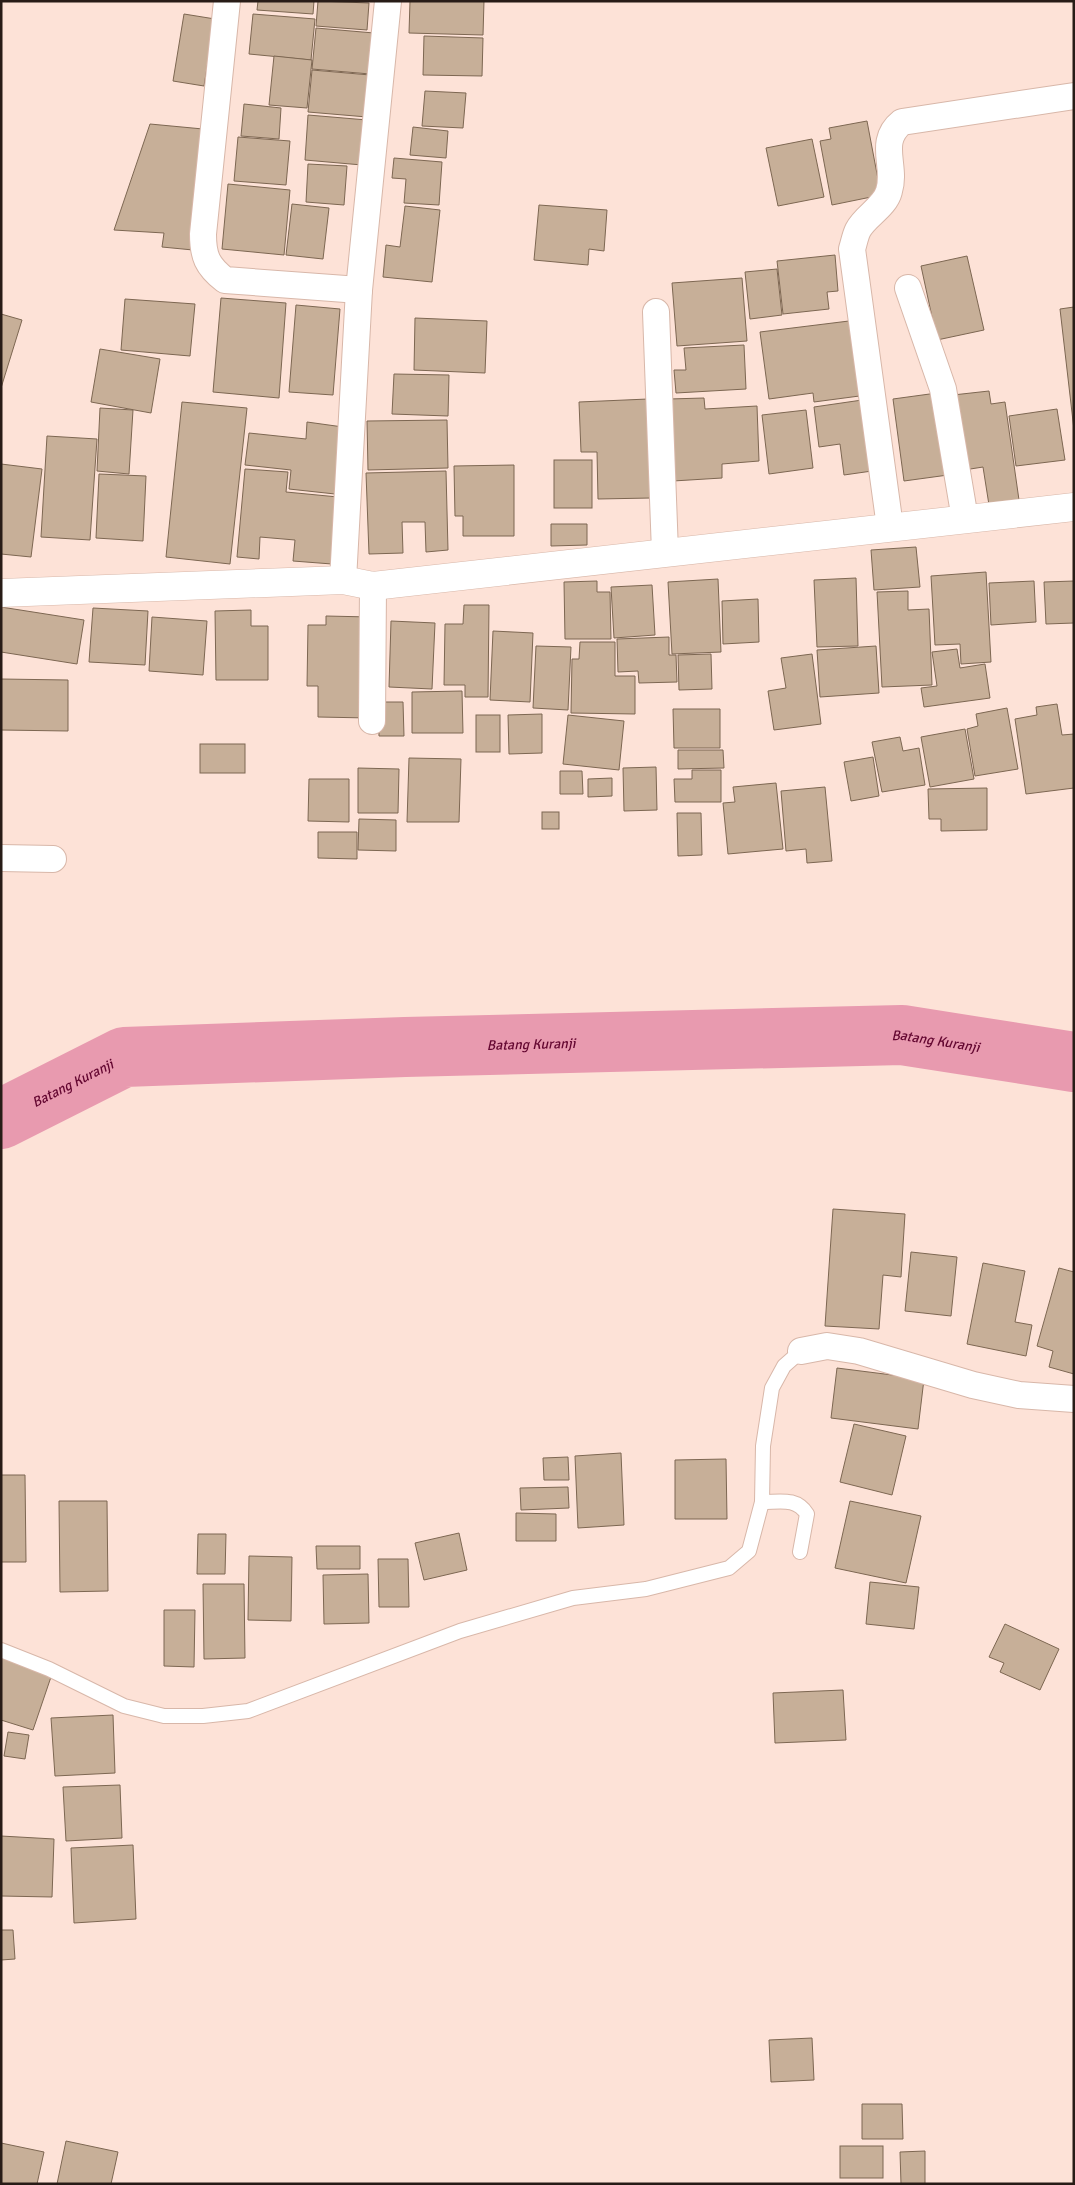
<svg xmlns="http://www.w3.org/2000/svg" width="1075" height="2185" font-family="Signika,sans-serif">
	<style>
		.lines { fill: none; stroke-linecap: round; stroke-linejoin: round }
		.river { stroke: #e89aaf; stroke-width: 60 }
		.building { fill: #c7af98; stroke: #7d6752 }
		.service-casing { stroke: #d8b7a9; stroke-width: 16 }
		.minor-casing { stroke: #d8b7a9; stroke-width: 28 }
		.tertiary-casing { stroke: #d8b7a9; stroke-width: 29 }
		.service { stroke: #fff; stroke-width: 14 }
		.minor { stroke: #fff; stroke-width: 26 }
		.tertiary { stroke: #fff; stroke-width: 28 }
		.labels { text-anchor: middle; stroke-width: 4; stroke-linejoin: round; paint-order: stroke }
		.water-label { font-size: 14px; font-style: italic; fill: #630630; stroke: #fff }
	</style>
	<rect width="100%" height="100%" fill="#fde2d7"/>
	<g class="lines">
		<!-- river -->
		<path class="river" id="s1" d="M1 1119 124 1057 405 1047 902 1035 1074 1062"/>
	</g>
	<!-- building -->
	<g class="building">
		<polygon points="258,1 314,1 313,14 257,10"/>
		<polygon points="318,1 369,3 367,30 316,26"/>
		<polygon points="410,1 484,1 483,35 409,33"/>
		<polygon points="184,14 215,19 204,86 173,81"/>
		<polygon points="253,14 315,19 311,60 249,54"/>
		<polygon points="316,28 374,33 370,74 312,69"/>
		<polygon points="424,36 483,38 482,76 423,75"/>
		<polygon points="274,56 312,60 307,108 269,105"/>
		<polygon points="312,70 370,75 367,117 308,112"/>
		<polygon points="425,91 466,93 463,128 422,126"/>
		<polygon points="244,104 281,108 279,139 241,136"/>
		<polygon points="308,115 367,120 362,165 305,160"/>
		<polygon points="867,121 881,195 832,205 820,141 831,139 829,128"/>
		<polygon points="150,124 203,129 193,250 162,247 164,233 114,230"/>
		<polygon points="413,127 448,131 446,158 410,155"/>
		<polygon points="238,137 290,141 286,185 234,181"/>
		<polygon points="812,139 824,197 778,206 766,148"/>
		<polygon points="394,158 442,162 439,205 404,203 406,179 392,178"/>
		<polygon points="308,164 347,166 344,205 306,202"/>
		<polygon points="228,184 290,190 284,255 222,249"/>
		<polygon points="292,204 329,208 323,259 286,255"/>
		<polygon points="539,205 607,210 604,251 589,249 588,265 534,260"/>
		<polygon points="405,206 440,210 432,282 383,277 386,245 400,247"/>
		<polygon points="835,255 838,291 827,292 829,309 783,314 777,261"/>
		<polygon points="967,256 984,330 937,340 921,266"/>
		<polygon points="777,269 782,315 750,319 745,272"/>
		<polygon points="742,278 747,341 677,346 672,283"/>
		<polygon points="221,298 286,303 279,398 213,392"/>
		<polygon points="125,299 195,304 190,356 121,350"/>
		<polygon points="296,305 340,309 333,395 289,392"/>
		<polygon points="1074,307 1074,430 1060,309"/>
		<polygon points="1,314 22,320 1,388"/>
		<polygon points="415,318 487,321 485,373 414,370"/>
		<polygon points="857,320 867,395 814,402 813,393 769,399 760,332"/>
		<polygon points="744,345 746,389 676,393 674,370 686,370 684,348"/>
		<polygon points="100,349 160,359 151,413 91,402"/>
		<polygon points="394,374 449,375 448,416 392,414"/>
		<polygon points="989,391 991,404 1005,402 1019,500 989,505 983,467 964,470 953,395"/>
		<polygon points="937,393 948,475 904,481 893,399"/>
		<polygon points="704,398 705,409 757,406 759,461 722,464 722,478 673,481 669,399"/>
		<polygon points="648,399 651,498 598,499 597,452 581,452 579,402"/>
		<polygon points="869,399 879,470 844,475 840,444 819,447 814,407"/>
		<polygon points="182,402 247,408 230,564 166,557"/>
		<polygon points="100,408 133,410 129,474 97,471"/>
		<polygon points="1057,409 1065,460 1016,466 1009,416"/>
		<polygon points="806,410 813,468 769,474 762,415"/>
		<polygon points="447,420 448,468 368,470 367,421"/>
		<polygon points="307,422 343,427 335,494 289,489 291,470 245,465 249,433 306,439"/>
		<polygon points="47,436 97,439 90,540 41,537"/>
		<rect x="554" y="460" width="38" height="48"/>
		<polygon points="1,464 42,469 31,557 1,554"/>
		<polygon points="514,465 514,536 463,536 463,516 455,516 454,466"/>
		<polygon points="245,469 288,472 286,492 338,497 332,564 293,561 295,540 260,537 259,559 237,557"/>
		<polygon points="446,471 448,550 426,552 425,522 402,522 403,553 369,554 366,473"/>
		<polygon points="99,474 146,476 143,541 96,538"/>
		<polygon points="551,524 587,524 587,545 551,546"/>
		<polygon points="916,547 920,587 874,590 871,550"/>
		<polygon points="986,572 991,662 961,664 960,644 935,645 931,576"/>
		<polygon points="856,578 858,646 817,647 814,580"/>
		<polygon points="718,579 721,652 672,654 668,582"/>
		<polygon points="597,581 597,592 610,592 611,639 565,639 564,582"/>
		<polygon points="1034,581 1036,622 991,625 989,583"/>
		<polygon points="1074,581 1074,623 1046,624 1044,582"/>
		<polygon points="652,585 655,635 614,638 611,587"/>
		<polygon points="908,591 908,610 929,609 932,685 882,687 877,592"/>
		<polygon points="758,599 759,642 723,644 722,601"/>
		<polygon points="464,605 489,605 488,697 465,697 465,685 444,685 445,624 463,624"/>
		<polygon points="1,607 84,620 77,664 1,652"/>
		<polygon points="93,608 148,611 145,665 89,662"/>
		<polygon points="251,610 251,626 268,626 268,680 216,680 215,611"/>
		<polygon points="326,616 370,617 369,718 318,717 318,686 307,686 308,625 326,625"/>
		<polygon points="152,617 207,621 203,675 149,671"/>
		<polygon points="391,621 435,623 432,689 389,687"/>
		<polygon points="493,631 533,633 530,702 490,700"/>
		<polygon points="669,637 669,655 676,655 677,682 639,683 638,671 618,672 617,639"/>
		<polygon points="580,642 615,642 615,676 635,676 635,714 571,713 572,659 579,659"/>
		<polygon points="536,646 571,647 568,710 533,708"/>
		<polygon points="876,646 879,693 820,697 817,650"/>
		<polygon points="957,649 960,668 985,664 990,698 924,707 921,688 937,686 932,652"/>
		<polygon points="711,654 712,689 679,690 678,655"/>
		<polygon points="812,654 821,724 774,730 768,691 786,688 781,658"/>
		<polygon points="1,679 68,680 68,731 1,730"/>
		<polygon points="462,691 463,733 412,733 412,692"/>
		<polygon points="378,702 403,702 404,736 379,736"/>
		<polygon points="1057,704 1062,735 1074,734 1074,788 1026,794 1015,719 1037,715 1036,707"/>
		<polygon points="1007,708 1018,769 975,776 967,729 978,726 976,714"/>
		<polygon points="673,709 720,709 720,748 674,748"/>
		<polygon points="542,714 542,753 509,754 508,715"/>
		<rect x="476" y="715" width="24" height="37"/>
		<polygon points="568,715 624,721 619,770 563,764"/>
		<polygon points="965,729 974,779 930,787 921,737"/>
		<polygon points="900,737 903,751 919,748 925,785 882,792 872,742"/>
		<rect x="200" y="744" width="45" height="29"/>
		<polygon points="678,750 723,750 724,768 678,769"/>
		<polygon points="873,757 879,796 851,801 844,762"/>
		<polygon points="409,758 461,759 459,822 407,822"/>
		<polygon points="656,767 657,810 624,811 623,768"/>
		<polygon points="358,768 399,769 398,813 358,813"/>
		<polygon points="692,770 721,770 721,802 675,802 674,779 692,779"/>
		<polygon points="560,771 582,771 583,794 560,794"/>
		<polygon points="612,778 612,796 588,797 588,779"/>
		<polygon points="309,779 349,779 349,822 308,821"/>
		<polygon points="776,783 783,849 728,854 723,803 735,802 733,787"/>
		<polygon points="825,787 832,861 807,863 806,849 786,851 781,791"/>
		<polygon points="987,788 987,830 941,831 941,819 929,819 928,789"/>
		<rect x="542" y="812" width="17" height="17"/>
		<polygon points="677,813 701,813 702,855 678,856"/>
		<polygon points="359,819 396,820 396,851 358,850"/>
		<polygon points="318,832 357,832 357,859 318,858"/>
		<polygon points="833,1209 905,1214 901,1277 883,1275 879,1329 825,1326"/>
		<polygon points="911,1252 957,1257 951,1316 905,1311"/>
		<polygon points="983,1263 1025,1271 1015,1322 1032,1325 1026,1356 967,1344"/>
		<polygon points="1059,1268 1074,1272 1074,1374 1049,1367 1053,1351 1037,1346"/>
		<polygon points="837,1368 924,1379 918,1429 831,1418"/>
		<polygon points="854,1424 906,1436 892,1495 840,1482"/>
		<polygon points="621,1453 624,1525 578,1528 575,1456"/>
		<polygon points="568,1457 569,1480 544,1480 543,1458"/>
		<polygon points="726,1459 727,1519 675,1519 675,1460"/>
		<polygon points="1,1475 25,1475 26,1562 1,1562"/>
		<polygon points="568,1487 569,1508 521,1510 520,1488"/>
		<polygon points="59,1501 107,1501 108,1591 60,1592"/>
		<polygon points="850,1501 921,1516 906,1583 835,1568"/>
		<polygon points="516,1513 556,1514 556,1541 516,1541"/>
		<polygon points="459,1533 467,1570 424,1580 415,1543"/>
		<polygon points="198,1534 226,1534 225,1574 197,1574"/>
		<polygon points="316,1546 360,1546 360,1569 317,1569"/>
		<polygon points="249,1556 292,1557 291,1621 248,1620"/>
		<polygon points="378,1559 408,1559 409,1607 379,1607"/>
		<polygon points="368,1574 369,1623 324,1624 323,1575"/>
		<polygon points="870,1582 919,1587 914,1629 866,1624"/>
		<polygon points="203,1584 244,1584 245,1658 204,1659"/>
		<polygon points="164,1610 195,1610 194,1667 164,1666"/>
		<polygon points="1005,1624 1059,1649 1040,1690 1000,1672 1004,1663 989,1657"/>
		<polygon points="1,1656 53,1671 33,1730 1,1720"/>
		<polygon points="843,1690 846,1740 775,1743 773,1693"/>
		<polygon points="113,1715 115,1773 55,1776 51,1718"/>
		<polygon points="8,1732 29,1735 25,1759 4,1756"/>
		<polygon points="120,1785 122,1838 66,1841 63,1787"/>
		<polygon points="1,1836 54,1839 52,1897 1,1896"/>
		<polygon points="133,1845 136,1919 74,1923 71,1848"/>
		<polygon points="1,1930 13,1930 15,1959 1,1960"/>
		<polygon points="812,2038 814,2080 771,2082 769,2040"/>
		<polygon points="862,2104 902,2104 903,2139 862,2139"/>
		<polygon points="66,2141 118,2152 111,2184 57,2184"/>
		<polygon points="1,2143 44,2152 37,2184 1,2184"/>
		<rect x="840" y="2146" width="43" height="32"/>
		<polygon points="925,2151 925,2184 901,2184 900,2152"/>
	</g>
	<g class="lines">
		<!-- service casing -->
		<g class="service-casing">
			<g id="service">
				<path d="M762 1502C780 1502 796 1497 807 1514L800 1552"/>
				<polyline points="1,1650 49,1669 124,1706 164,1716 203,1716 248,1711 460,1631 573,1598 646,1589 729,1568 749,1551 762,1502 763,1446 772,1388 784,1366 801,1351"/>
			</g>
		</g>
		<!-- minor casing -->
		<g class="minor-casing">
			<g id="minor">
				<path d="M227 1 203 234C203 256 207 266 225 280L359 290"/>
				<polyline points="908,288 943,389 965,519"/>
				<polyline points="656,312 665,552"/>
				<path d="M890 527 852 249C854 243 855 236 858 230 865 216 885 207 889 191 897 166 877 142 902 122L1074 96"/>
				<polyline points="343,580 359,290 388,1"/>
				<polyline points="372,721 373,586"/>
				<polyline points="1,858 53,859"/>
				<polyline points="801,1351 827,1346 859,1351 973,1385 1019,1395 1074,1399"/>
			</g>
		</g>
		<!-- tertiary casing -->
		<g class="tertiary-casing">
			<polyline id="tertiary" points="1,593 343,580 373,586 1074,507"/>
		</g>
		<!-- service -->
		<use href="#service" class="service"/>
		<!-- minor -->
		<use href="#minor" class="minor"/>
		<!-- tertiary -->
		<use href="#tertiary" class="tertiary"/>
	</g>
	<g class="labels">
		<!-- water labels -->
		<g class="water-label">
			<text dy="5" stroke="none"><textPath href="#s1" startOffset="950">Batang Kuranji</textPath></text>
			<text dy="5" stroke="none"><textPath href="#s1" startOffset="545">Batang Kuranji</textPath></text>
			<text dy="5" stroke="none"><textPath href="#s1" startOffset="80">Batang Kuranji</textPath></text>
		</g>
	</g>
	<!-- border -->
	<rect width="1075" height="2185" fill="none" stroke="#281c17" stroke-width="5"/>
</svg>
